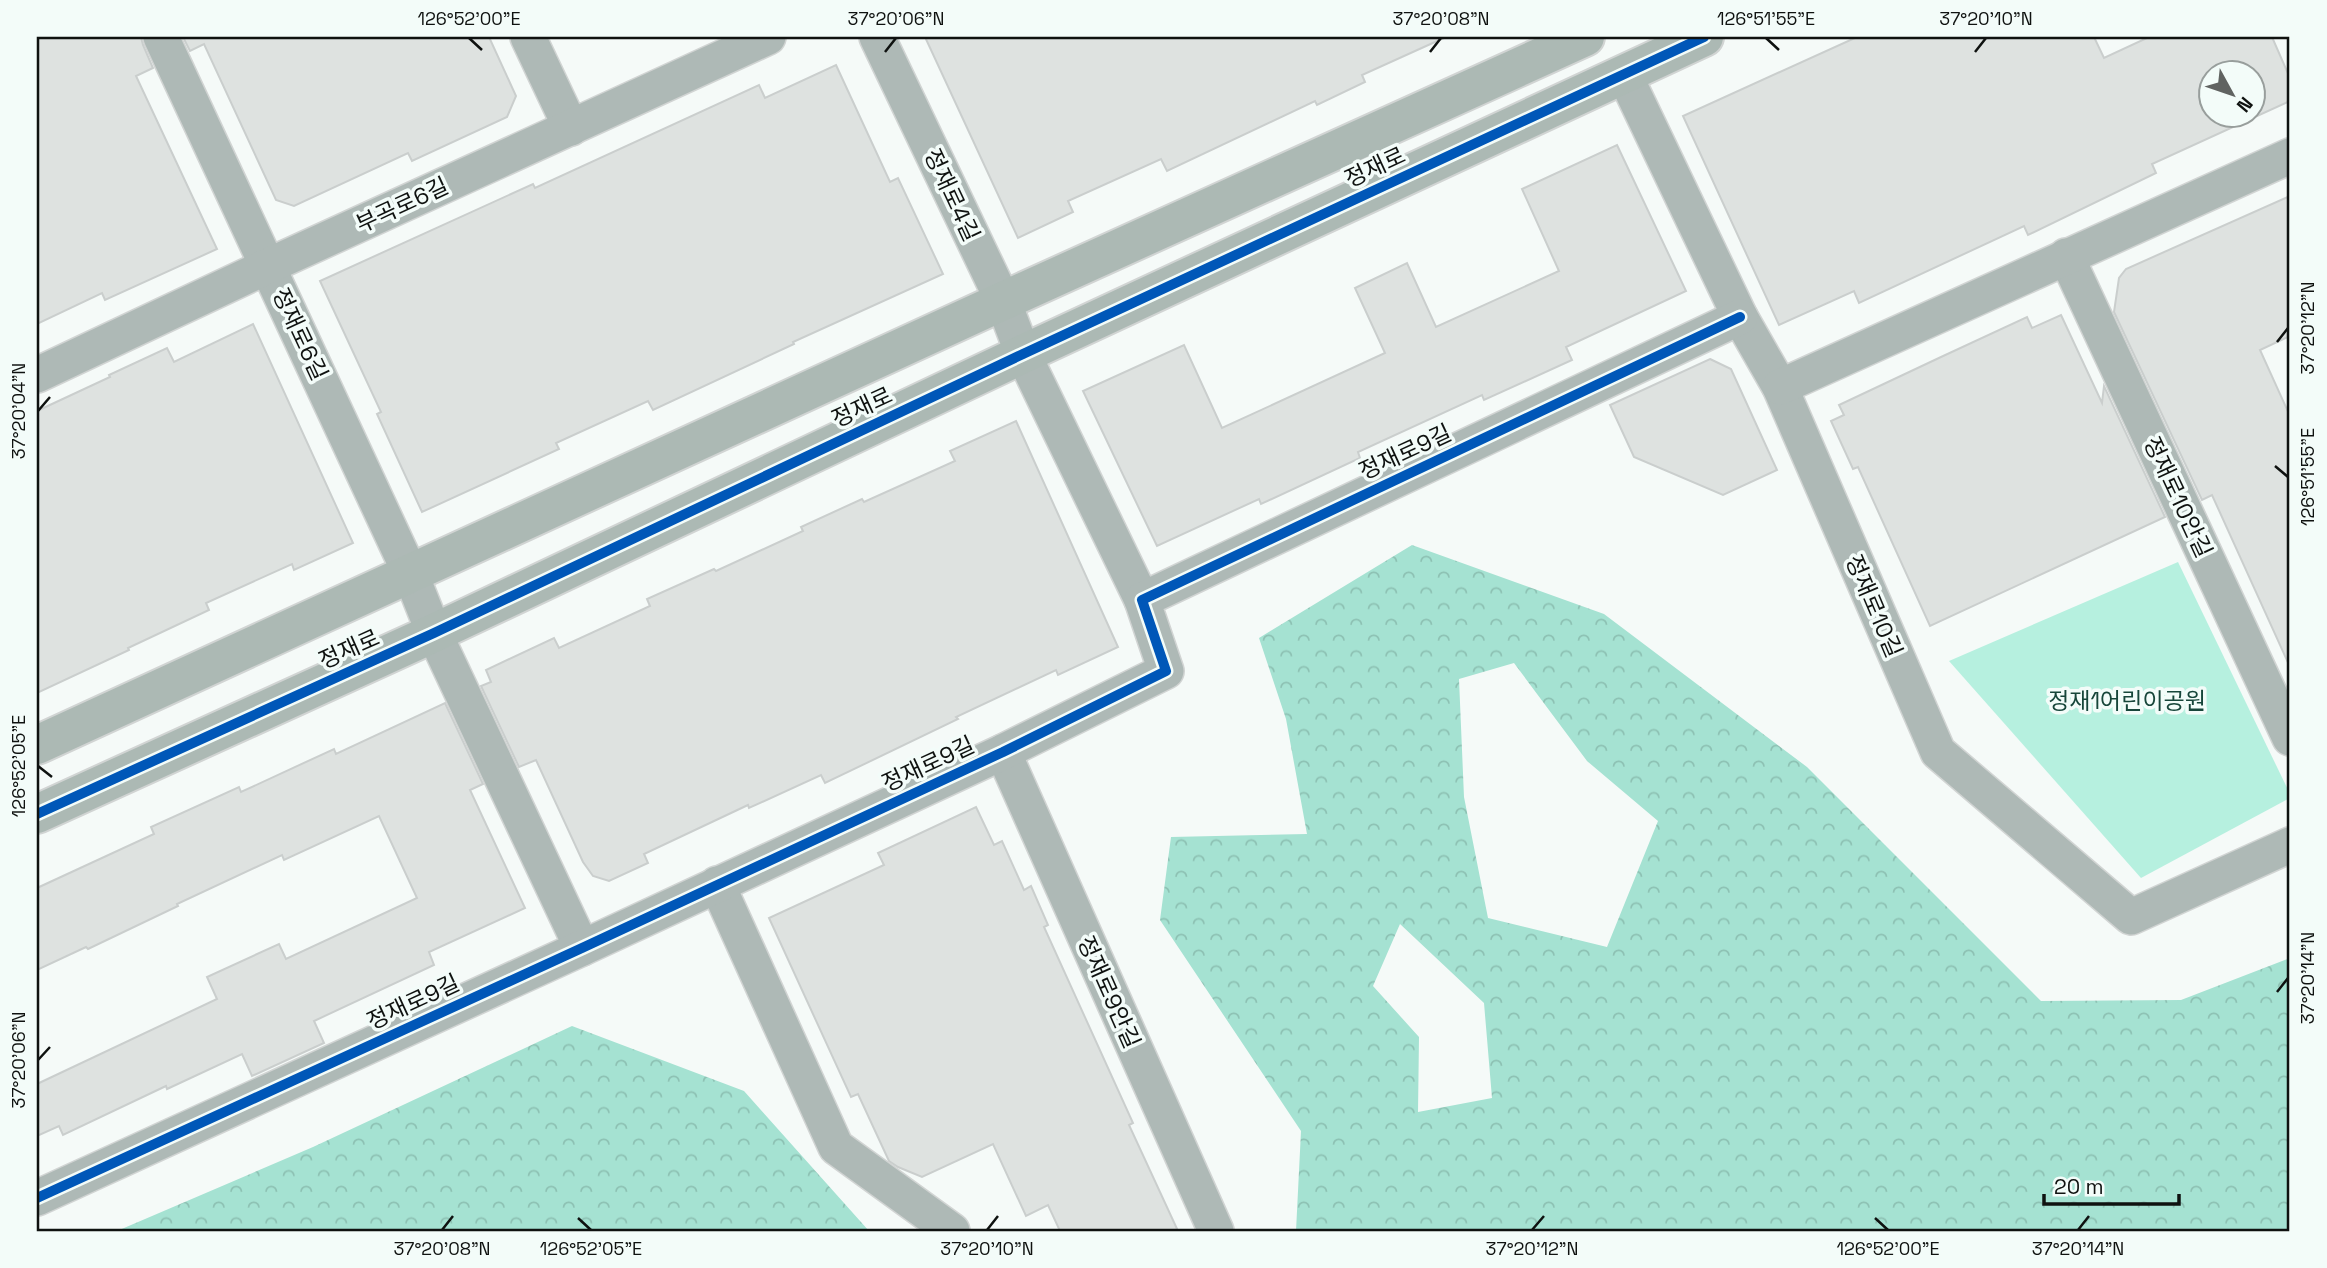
<svg xmlns="http://www.w3.org/2000/svg" width="2327" height="1268" font-family="'Space Grotesk','Noto Sans KR',sans-serif">
	<style>
		.forest { fill: url(#forest-crowns); fill-rule: evenodd }
		.green { fill: #b6f0df }
		.building { fill: #dee2e0; stroke: #cacecd; stroke-width: 2; fill-rule: evenodd }
		.lines { fill: none; stroke-linecap: round; stroke-linejoin: round }
		.street-casing { stroke: #d1d4d3; stroke-width: 38 }
		.secondary-casing { stroke: #d1d4d3; stroke-width: 42 }
		.street { stroke: #aeb9b6; stroke-width: 35 }
		.secondary { stroke: #acb9b4; stroke-width: 38 }
		.cycleway-casing { stroke: #f3fcf9; stroke-width: 15 }
		.cycleway { stroke: #0057b8; stroke-width: 10 }
		.ticks { fill: none; stroke: #0f1210; stroke-width: 2.5 }
		.labels { text-anchor: middle; stroke-width: 7; stroke-linejoin: round; paint-order: stroke }
		.street-label { font-size: 23px; fill: #0f1210; stroke: #f3fcf9 }
		.park-label { font-size: 23px; fill: #17463a; stroke: #f3fcf9 }
		.neatline { fill: none; stroke: #0f1210; stroke-width: 2.5 }
		.ticks-label { font-size: 18px; text-anchor: middle; fill: #0f1210 }
	</style>
	<defs>
		<pattern id="forest-crowns" width="20" height="18" patternUnits="userSpaceOnUse" patternTransform="scale(1.75)"><rect width="20" height="18" fill="#a5e2d2"/><path d="M2 6a3 3 0 1 1 6 0M12 15a3 3 0 1 1 6 0" fill="none" stroke="#8dc1b3"/></pattern>
	</defs>
	<rect width="100%" height="100%" fill="#f5faf8"/>
	<!-- forest -->
	<g class="forest">
		<path d="M1412 545 1604 614 1807 767 2041 1001 2181 1000 2290 958V1231H1296L1301 1131 1160 920 1171 837 1307 834 1286 719 1259 638ZM1514 663 1587 761 1658 821 1607 947 1488 918 1464 797 1459 679ZM1400 924 1484 1003 1492 1098 1418 1112 1419 1037 1373 986Z"/>
		<polygon points="572,1026 744,1091 869,1231 117,1231 313,1147"/>
	</g>
	<!-- green -->
	<polygon class="green" points="2178,562 2290,794 2290,798 2141,878 1949,661"/>
	<!-- building -->
	<g class="building">
		<polygon points="37,37 141,37 143,45 153,68 136,76 217,249 105,300 102,293 37,324"/>
		<polygon points="183,37 489,37 516,96 507,117 412,161 408,153 294,206 276,200 204,44 190,51"/>
		<polygon points="925,37 1446,37 1362,75 1365,82 1317,105 1315,101 1167,171 1161,159 1068,201 1073,212 1018,238"/>
		<path d="M1857 37H2094L2104 58 2149 37H2272L2290 78V101L2152 164 2156 173 2028 235 2024 226 1859 303 1854 291 1779 325 1683 116ZM2211 74H2253V116H2211Z"/>
		<polygon points="836,65 890,182 898,178 943,274 793,342 794,344 653,410 648,401 556,443 559,449 422,512 377,414 381,412 320,281 533,184 535,188 759,85 765,98"/>
		<polygon points="1617,145 1686,291 1566,347 1572,360 1484,400 1482,395 1358,452 1360,458 1261,504 1259,499 1157,546 1083,391 1184,345 1222,428 1385,353 1355,288 1407,263 1436,327 1559,271 1522,189"/>
		<polygon points="2290,196 2290,336 2260,350 2290,416 2290,667 2212,495 2202,500 2114,312 2119,278 2126,269"/>
		<polygon points="2061,315 2102,403 2104,386 2165,517 1930,626 1858,467 1853,469 1831,421 1844,415 1839,405 1941,357 2027,317 2032,328"/>
		<polygon points="253,324 353,543 294,570 292,564 206,603 209,610 128,648 129,650 37,693 37,411 110,377 109,375 167,348 174,362"/>
		<polygon points="1710,359 1731,369 1777,470 1723,495 1634,457 1610,405"/>
		<polygon points="1016,421 1118,647 1058,675 1056,670 956,717 958,719 825,783 821,775 749,808 748,805 644,854 648,863 609,881 593,876 583,862 536,760 519,767 481,686 491,682 486,670 554,638 559,648 650,606 647,599 714,569 716,571 803,531 801,527 862,499 864,502 955,461 950,451"/>
		<polygon points="445,703 483,784 470,790 525,908 429,952 434,965 314,1021 324,1043 252,1076 242,1054 167,1089 166,1086 63,1135 59,1126 37,1136 37,1084 217,999 207,977 279,944 286,959 417,898 379,816 284,860 282,855 177,904 178,906 88,949 86,947 37,970 37,888 154,834 151,827 239,787 241,792 334,749 336,754"/>
		<polygon points="976,807 994,845 1002,841 1024,890 1031,886 1048,925 1044,927 1133,1123 1129,1125 1178,1231 1060,1231 1048,1205 1026,1216 993,1144 922,1177 898,1167 889,1161 858,1094 851,1097 769,918 884,865 878,853"/>
	</g>
	<g class="lines">
		<!-- street casing -->
		<g class="street-casing">
			<g id="street">
				<polyline points="161,37 411,575 434,633 582,948"/>
				<polyline points="528,37 571,128"/>
				<polyline points="877,37 1003,301 1023,354 1142,600"/>
				<polyline points="1624,74 1740,317 1780,387 1938,752 2131,917 2290,845"/>
				<polyline points="2066,256 2290,738"/>
				<polyline points="37,375 268,266 768,37"/>
				<polyline points="1780,387 2290,156"/>
				<polyline points="1003,752 1216,1231"/>
				<polyline points="717,884 836,1147 952,1231"/>
				<polyline points="37,1198 582,948 1003,752 1166,671 1142,600 1740,317"/>
			</g>
		</g>
		<!-- secondary casing -->
		<g class="secondary-casing">
			<g id="secondary">
				<polyline points="37,745 1003,301 1585,37"/>
				<polyline points="37,814 434,633 1023,354 1704,37"/>
			</g>
		</g>
		<!-- street -->
		<use href="#street" class="street"/>
		<!-- secondary -->
		<use href="#secondary" class="secondary"/>
		<!-- cycleway casing -->
		<g class="cycleway-casing">
			<g id="cycleway">
				<polyline points="37,814 434,633 1023,354 1704,37"/>
				<polyline points="37,1198 582,948 1003,752 1166,671 1142,600 1740,317"/>
			</g>
		</g>
		<!-- cycleway -->
		<use href="#cycleway" class="cycleway"/>
	</g>
	<!-- ticks -->
	<path class="ticks" d="M469 38 482 50M1766 38 1779 50M885 52 896 38M1430 52 1441 38M1975 52 1986 38M2277 342 2288 328M38 411 50 397M2275 466 2288 477M38 766 52 777M2277 992 2288 978M38 1060 50 1047M578 1218 591 1230M1875 1218 1888 1230M442 1230 453 1216M987 1230 998 1216M1532 1230 1544 1216M2078 1230 2089 1216"/>
	<g class="labels">
		<!-- street labels -->
		<g class="street-label">
			<text transform="translate(1375 167) rotate(-25)" y="8">정재로</text>
			<text transform="translate(952 195) rotate(65)" y="8">정재로4길</text>
			<text transform="translate(402 205) rotate(-25)" y="8">부곡로6길</text>
			<text transform="translate(300 334) rotate(65)" y="8">정재로6길</text>
			<text transform="translate(862 407) rotate(-25)" y="8">정재로</text>
			<text transform="translate(1405 452) rotate(-25)" y="8">정재로9길</text>
			<text transform="translate(2178 497) rotate(65)" y="8">정재로10안길</text>
			<text transform="translate(1874 606) rotate(67)" y="8">정재로10길</text>
			<text transform="translate(349 649) rotate(-24)" y="8">정재로</text>
			<text transform="translate(928 764) rotate(-25)" y="8">정재로9길</text>
			<text transform="translate(1109 992) rotate(66)" y="8">정재로9안길</text>
			<text transform="translate(413 1002) rotate(-25)" y="8">정재로9길</text>
		</g>
		<!-- park labels -->
		<g class="park-label">
			<text x="2127" y="709">정재1어린이공원</text>
		</g>
	</g>
	<!-- border -->
	<rect width="2327" height="1268" fill="none" stroke="#f3fcf9" stroke-width="77"/>
	<!-- north arrow -->
	<g transform="translate(2232 94) rotate(130)"><circle r="33" fill="#f3fcf9" stroke="#989e9c" stroke-width="2"/>
	<path d="M0-5L12 26L0 18L-12 26Z" fill="#606361"/>
	<text y="-10" font-size="19" font-weight="bold" text-anchor="middle" fill="#0f1210">N</text>
	</g>
	<!-- scale -->
	<path d="M2044 1194v10h135v-10" fill="none" stroke="#0f1210" stroke-width="3.5"/>
	<text x="2054" y="1194" font-size="21" fill="#0f1210" stroke="#f3fcf9" stroke-width="5" paint-order="stroke">20 m</text>
	<rect x="38" y="38" width="2250" height="1192" class="neatline"/>
	<g class="ticks-label">
		<text x="469" y="25">126°52'00"E</text>
		<text x="896" y="25">37°20'06"N</text>
		<text x="1441" y="25">37°20'08"N</text>
		<text x="1766" y="25">126°51'55"E</text>
		<text x="1986" y="25">37°20'10"N</text>
		<text transform="translate(2308 328) rotate(-90)" y="6">37°20'12"N</text>
		<text transform="translate(19 411) rotate(-90)" y="6">37°20'04"N</text>
		<text transform="translate(2308 477) rotate(-90)" y="6">126°51'55"E</text>
		<text transform="translate(19 766) rotate(-90)" y="6">126°52'05"E</text>
		<text transform="translate(2308 978) rotate(-90)" y="6">37°20'14"N</text>
		<text transform="translate(19 1060) rotate(-90)" y="6">37°20'06"N</text>
		<text x="442" y="1255">37°20'08"N</text>
		<text x="591" y="1255">126°52'05"E</text>
		<text x="987" y="1255">37°20'10"N</text>
		<text x="1532" y="1255">37°20'12"N</text>
		<text x="1888" y="1255">126°52'00"E</text>
		<text x="2078" y="1255">37°20'14"N</text>
	</g>
</svg>
